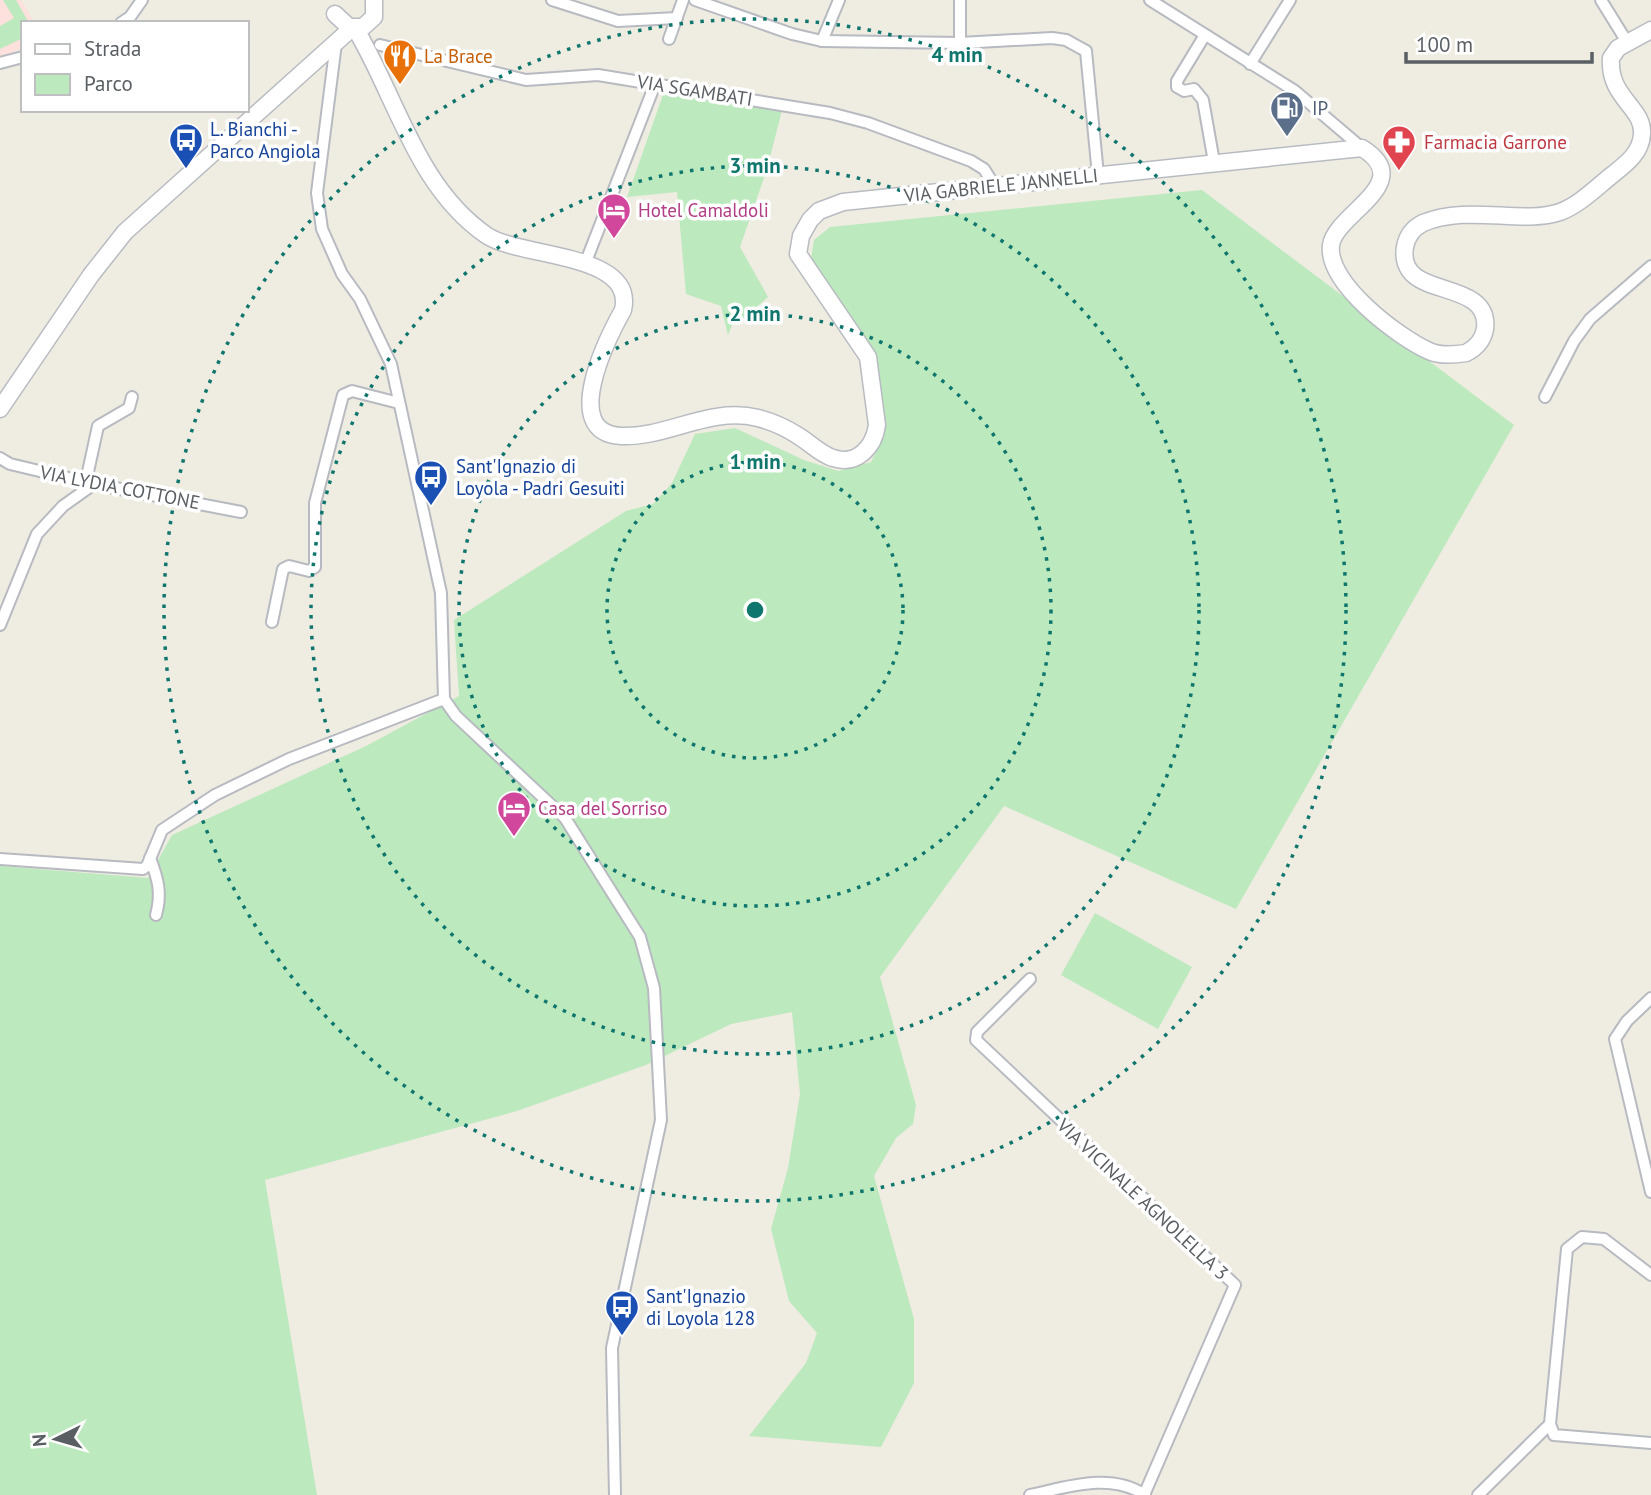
<svg xmlns="http://www.w3.org/2000/svg" width="1651" height="1495" font-family="'PT Sans',sans-serif">
	<style>
		.medical { fill: #fee0dc }
		.green { fill: #bce9bd }
		.lines { fill: none; stroke-linecap: round; stroke-linejoin: round }
		.street-casing { stroke: #b7bac0; stroke-width: 14 }
		.secondary-casing { stroke: #b8bcc2; stroke-width: 19 }
		.street { stroke: #fff; stroke-width: 10 }
		.secondary { stroke: #fff; stroke-width: 16 }
		.ring { fill: none; stroke: #0f766e; stroke-width: 3.5; stroke-dasharray: 3.5 7 }
		.labels { text-anchor: middle; stroke-width: 7; stroke-linejoin: round; paint-order: stroke }
		.food-label { font-size: 19px; fill: #c56008; stroke: #fff; text-anchor: start }
		.street-label { font-size: 19px; fill: #5a5f64; stroke: #fff }
		.service-label { font-size: 19px; fill: #4e5e75; stroke: #fff; text-anchor: start }
		.transit-label { font-size: 19px; fill: #164399; stroke: #fff; text-anchor: start }
		.health-label { font-size: 19px; fill: #be3a42; stroke: #fff; text-anchor: start }
		.hotel-label { font-size: 19px; fill: #b23c85; stroke: #fff; text-anchor: start }
		.centre { fill: #0f766e; stroke: #fff; stroke-width: 3.5 }
		.ring-label { font-size: 21px; text-anchor: middle; font-weight: bold; fill: #0f766e; stroke: #fff; stroke-width: 7; stroke-linejoin: round; paint-order: stroke }
	</style>
	<rect width="100%" height="100%" fill="#efece2"/>
	<!-- medical -->
	<polygon class="medical" points="0,0 21,0 35,23 23,23 23,47 0,59"/>
	<!-- green -->
	<g class="green">
		<polygon points="3,0 16,0 29,23 23,23 23,38 0,49 0,26 14,18"/>
		<polygon points="664,92 782,110 767,169 740,247 768,297 744,318 736,316 728,335 721,306 686,294 677,192 627,197"/>
		<polygon points="1202,190 1514,425 1236,909 1004,806 880,977 916,1105 913,1124 896,1138 874,1176 914,1319 914,1383 881,1447 749,1436 806,1363 817,1333 789,1301 771,1229 788,1168 800,1094 792,1012 731,1024 646,1065 517,1111 265,1180 317,1495 0,1495 0,866 148,878 172,835 366,746 459,696 454,620 626,511 653,504 672,483 695,434 735,428 804,460 838,471 871,462 883,438 876,355 811,259 814,240 830,227"/>
		<polygon points="1095,913 1192,967 1158,1029 1061,975"/>
	</g>
	<g class="lines">
		<!-- street casing -->
		<g class="street-casing">
			<g id="street">
				<polyline points="552,0 618,21 677,18"/>
				<polyline points="695,0 792,34 822,41 960,43 1052,38 1066,40 1086,51 1098,175"/>
				<polyline points="1150,0 1295,91 1362,148"/>
				<polyline points="1601,0 1627,42"/>
				<polyline points="121,23 130,17 142,0"/>
				<polyline points="1205,35 1177,81 1177,87 1184,91 1194,89 1203,100 1214,162"/>
				<polyline points="669,39 683,0"/>
				<polyline points="822,41 839,0"/>
				<polyline points="336,43 317,193 322,229 342,274 360,299 391,364 441,593 444,699 456,716 565,818 640,937 654,988 661,1120 612,1348 615,1495"/>
				<polyline points="960,43 960,0"/>
				<polyline points="380,45 526,80 598,75 830,113 868,123 971,161 984,169 994,185"/>
				<polyline points="0,63 23,57"/>
				<polyline points="1250,64 1290,0"/>
				<polyline points="585,264 652,92"/>
				<polyline points="1545,397 1574,341 1590,319 1651,266"/>
				<polyline points="0,458 10,464 94,484 241,512"/>
				<polyline points="86,481 98,426 129,408 132,397"/>
				<polyline points="272,622 283,569 289,566 309,571 315,567 315,503 343,395 352,391 399,403"/>
				<polyline points="0,625 37,534 63,506 94,484"/>
				<path d="M150 858C158 879 162 893 156 915"/>
				<polyline points="0,859 143,869 147,866 162,830 215,795 289,759 444,699"/>
				<polyline points="1030,979 977,1032 976,1040 1235,1285 1144,1495"/>
				<polyline points="1651,998 1627,1021 1615,1039 1651,1192"/>
				<polyline points="1651,1275 1604,1239 1582,1237 1567,1249 1550,1424 1554,1435 1651,1443"/>
				<path d="M1030 1495C1068 1487 1110 1472 1145 1495"/>
				<polyline points="1478,1495 1550,1424"/>
			</g>
		</g>
		<!-- secondary casing -->
		<g class="secondary-casing">
			<g id="secondary">
				<polyline points="335,14 349,27 363,27 374,17 374,0"/>
				<path d="M355 28C397 98 416 186 486 235 519 258 636 252 623 310 608 337 559 433 621 436 667 438 710 406 758 418 770 421 786 428 797 435 809 442 820 454 833 458 857 466 874 447 877 425L868 357 798 254 801 236 810 220 819 211 843 202 1362 148C1418 183 1336 213 1331 245 1326 283 1398 337 1429 351 1440 356 1454 355 1466 353 1476 348 1483 340 1485 329 1490 289 1435 293 1415 276 1406 269 1403 258 1405 247 1407 236 1413 228 1423 223 1469 204 1521 225 1560 212 1579 205 1597 187 1612 175 1626 164 1641 153 1642 134 1644 107 1608 98 1611 58L1618 48 1651 30"/>
				<polyline points="0,409 91,275 125,232 352,28"/>
			</g>
		</g>
		<!-- street -->
		<use href="#street" class="street"/>
		<!-- secondary -->
		<use href="#secondary" class="secondary"/>
	</g>
	<!-- distance rings -->
	<g class="ring">
		<circle cx="755" cy="610" r="148"/>
		<circle cx="755" cy="610" r="296"/>
		<circle cx="755" cy="610" r="444"/>
		<circle cx="755" cy="610" r="591"/>
	</g>
	<!-- icons -->
	<defs>
		<g id="restaurant-pin" transform="scale(1.75)"><path d="M0 17L-7.5 6A9.5 9.5 0 1 1 7.5 6Z" fill="#e8710a" stroke="#fff"/><path d="M-5-6h1v4h1v-4h1v4h1v-4h1v5L-1.5 .5V6h-2V.5L-5-1ZM5-6V6H3V1.5H1.5Q1.5-4 5-6Z" fill="#fff"/></g>
		<g id="fuel-pin" transform="scale(1.75)"><path d="M0 17L-7.5 6A9.5 9.5 0 1 1 7.5 6Z" fill="#5c6f8a" stroke="#fff"/><path d="M-5.5-6h7V0h2V4h1.3V-2.5L3-4.5l.8-.8L6-3V5H2.5V1h-1V6h-7ZM-4.2-4.7v3.2H.2V-4.7Z" fill="#fff"/></g>
		<g id="bus-pin" transform="scale(1.75)"><path d="M0 17L-7.5 6A9.5 9.5 0 1 1 7.5 6Z" fill="#1a4fb4" stroke="#fff"/><path d="M-5-6H5V4H4V6H2V4H-2V6H-4V4H-5ZM-3.5-4V0h7V-4ZM-3.5 1.2v1.5H-2V1.2ZM2 1.2v1.5H3.5V1.2Z" fill="#fff"/></g>
		<g id="pharmacy-pin" transform="scale(1.75)"><path d="M0 17L-7.5 6A9.5 9.5 0 1 1 7.5 6Z" fill="#e0444e" stroke="#fff"/><path d="M-2-6h4v4h4v4h-4v4h-4v-4h-4v-4h4Z" fill="#fff"/></g>
		<g id="hotel-pin" transform="scale(1.75)"><path d="M0 17L-7.5 6A9.5 9.5 0 1 1 7.5 6Z" fill="#d1479c" stroke="#fff"/><path d="M-6-4.5h1.5V1H6V5H4.5V3h-9V5H-6ZM-4 0a1.8 1.8 0 1 1 3.6 0ZM.5 0V-2.5h3Q6-2.5 6 0Z" fill="#fff"/></g>
	</defs>
	<g fill-rule="evenodd">
		<use href="#restaurant-pin" x="400" y="56"/>
		<use href="#fuel-pin" x="1287" y="108"/>
		<use href="#bus-pin" x="186" y="140"/>
		<use href="#pharmacy-pin" x="1399" y="142"/>
		<use href="#hotel-pin" x="614" y="210"/>
		<use href="#bus-pin" x="431" y="477"/>
		<use href="#hotel-pin" x="514" y="808"/>
		<use href="#bus-pin" x="622" y="1307"/>
	</g>
	<g class="labels">
		<!-- food labels -->
		<g class="food-label">
			<text x="424" y="63">La Brace</text>
		</g>
		<!-- street labels -->
		<g class="street-label">
			<text transform="translate(695 90) rotate(9)" y="7">VIA SGAMBATI</text>
			<text transform="translate(1001 185) rotate(-6)" y="7">VIA GABRIELE JANNELLI</text>
			<text transform="translate(120 487) rotate(11)" y="7">VIA LYDIA COTTONE</text>
			<text transform="translate(1143 1199) rotate(43)" y="7">VIA VICINALE AGNOLELLA 3</text>
		</g>
		<!-- service labels -->
		<g class="service-label">
			<text x="1312" y="115">IP</text>
		</g>
		<!-- transit labels -->
		<g class="transit-label">
			<text x="210" y="136">L. Bianchi -<tspan x="210" dy="22">Parco Angiola</tspan></text>
			<text x="456" y="473">Sant'Ignazio di<tspan x="456" dy="22">Loyola - Padri Gesuiti</tspan></text>
			<text x="646" y="1303">Sant'Ignazio<tspan x="646" dy="22">di Loyola 128</tspan></text>
		</g>
		<!-- health labels -->
		<g class="health-label">
			<text x="1424" y="149">Farmacia Garrone</text>
		</g>
		<!-- hotel labels -->
		<g class="hotel-label">
			<text x="638" y="217">Hotel Camaldoli</text>
			<text x="538" y="815">Casa del Sorriso</text>
		</g>
	</g>
	<circle cx="755" cy="610" r="10" class="centre"/>
	<g class="ring-label">
		<text x="957" y="62">4 min</text>
		<text x="755" y="173">3 min</text>
		<text x="755" y="321">2 min</text>
		<text x="755" y="469">1 min</text>
	</g>
	<!-- legend -->
	<rect x="21" y="21" width="228" height="91" fill="#ffffff" stroke="#bdbfc1" stroke-width="2"/>
	<rect x="35" y="44" width="35" height="10" fill="#ffffff" stroke="#bdbfc1" stroke-width="2"/>
	<text x="84" y="56" font-size="21" fill="#5a5f64">Strada</text>
	<rect x="35" y="74" width="35" height="21" fill="#bce9bd" stroke="#bdbfc1" stroke-width="2"/>
	<text x="84" y="91" font-size="21" fill="#5a5f64">Parco</text>
	<!-- north arrow -->
	<g transform="translate(56 1439) rotate(265)" stroke="#ffffff" stroke-width="5" paint-order="stroke">
	<path d="M0-5L12 26L0 18L-12 26Z" fill="#5a5f64"/>
	<text y="-10" font-size="19" font-weight="bold" text-anchor="middle" fill="#5a5f64">N</text>
	</g>
	<!-- scale -->
	<path d="M1406 52v10h186v-10" fill="none" stroke="#5a5f64" stroke-width="3.5"/>
	<text x="1416" y="52" font-size="21" fill="#5a5f64" stroke="#ffffff" stroke-width="5" paint-order="stroke">100 m</text>
</svg>
